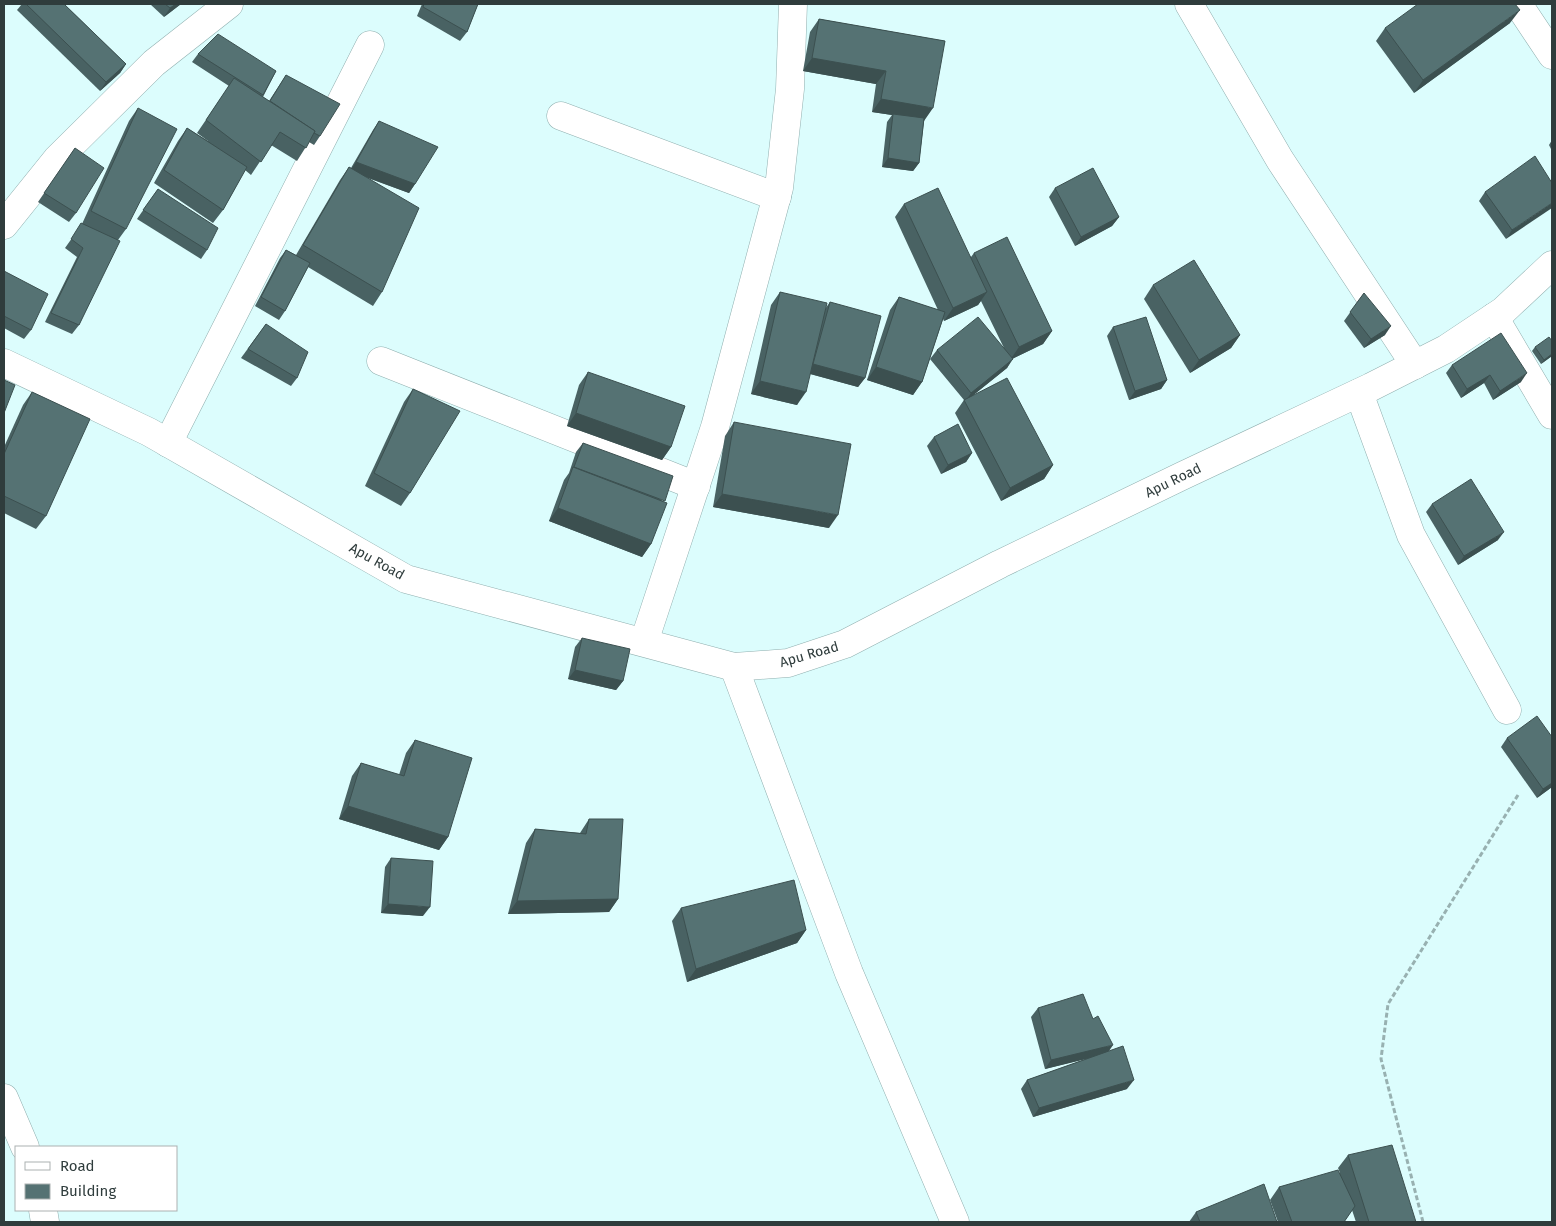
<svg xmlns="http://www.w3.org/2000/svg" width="1556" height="1226" font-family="'Fira Sans',sans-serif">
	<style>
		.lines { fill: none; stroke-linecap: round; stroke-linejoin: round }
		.minor-casing { stroke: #90afaf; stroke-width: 29 }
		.path { stroke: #98b1b1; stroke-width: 3; stroke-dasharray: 5 2.5; stroke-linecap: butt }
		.minor { stroke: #fff; stroke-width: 28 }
		.wall { fill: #496263 }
		.shaded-wall { fill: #3c5050 }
		.building { fill: #557273; stroke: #3c5050 }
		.labels { text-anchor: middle; stroke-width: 5; stroke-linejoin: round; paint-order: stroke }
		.street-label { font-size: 14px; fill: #2f3c3c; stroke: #fff }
	</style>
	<rect width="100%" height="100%" fill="#dcfdfd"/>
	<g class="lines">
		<!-- minor casing -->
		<g class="minor-casing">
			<g id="minor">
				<polyline points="1189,4 1280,160 1415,365"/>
				<polyline points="1518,4 1552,55"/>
				<polyline points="561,116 777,197"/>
				<polyline points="4,225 57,159 154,63 229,4"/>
				<polyline points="1494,317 1552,415"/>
				<polyline points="381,361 696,486"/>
				<polyline points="4,363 149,432 406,579 734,667 788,663 845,644 1000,564 1182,476 1371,387 1446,349 1503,311 1552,265"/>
				<polyline points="1359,393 1411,535 1507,710"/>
				<polyline points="168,443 370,45"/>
				<polyline points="644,642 715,427 779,188 790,89 793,4"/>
				<polyline points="734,667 849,973 955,1222"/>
				<polyline points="4,1098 25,1147"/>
				<polyline points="43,1210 45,1222"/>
			</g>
		</g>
		<!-- path -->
		<polyline class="path" points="1423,1222 1381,1059 1388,1004 1518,795"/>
		<!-- minor -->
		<use href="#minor" class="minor"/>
	</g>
	<!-- wall -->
	<g class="wall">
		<polygon points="22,4 64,4 126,64 120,73 100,91 17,10"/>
		<polygon points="150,4 181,4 164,17"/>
		<polygon points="422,4 478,4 467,32 460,41 417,16"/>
		<polygon points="819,19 945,41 924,121 919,163 913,171 882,167 887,122 892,115 872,112 876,84 803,71 810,32"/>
		<polygon points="1510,23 1414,93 1376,41 1385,28"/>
		<polygon points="198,54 276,71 263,97 269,101 286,75 320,136 314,145 309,142 297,161 271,145 251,175 245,170 223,210 213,223 154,183 178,141 187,128 208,141 197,133 229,86 192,62"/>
		<polygon points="138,108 126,229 118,240 79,325 72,334 45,322 77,257 65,248 82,224 129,121"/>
		<polygon points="379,121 415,184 409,193 365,177 382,292 373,306 308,267 285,311 279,320 255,306 280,258 286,250 296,255 340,180 349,167 351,168 373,130"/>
		<polygon points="1552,140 1552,151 1549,145"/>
		<polygon points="75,148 76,213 69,222 38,202"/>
		<polygon points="1552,183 1506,239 1479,201 1485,192"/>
		<polygon points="1055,188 1119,217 1112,226 1075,246 1049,197"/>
		<polygon points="158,189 207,250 201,259 137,219"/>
		<polygon points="904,204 971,257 974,253 1052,331 1043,344 1012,359 1007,368 973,395 1053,465 1044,479 1001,501 955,413 964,400 930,359 937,350 1004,348 981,301 978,305 944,321 943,319 922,382 913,395 867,380 890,310 899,297 938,310 895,217"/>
		<polygon points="4,271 31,330 24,339 4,328"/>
		<polygon points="1153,285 1240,335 1231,348 1190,373 1144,299"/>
		<polygon points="780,292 825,309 830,302 865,378 858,387 810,374 797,405 751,394 771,305"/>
		<polygon points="1364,293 1385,335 1364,348 1344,321"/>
		<polygon points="266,324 297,378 291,386 241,358"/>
		<polygon points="1113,327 1167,380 1161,389 1129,400 1107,336"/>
		<polygon points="1552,341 1552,356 1541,364 1532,351 1535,347"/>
		<polygon points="1452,365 1521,382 1493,400 1484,383 1461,398 1446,373"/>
		<polygon points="588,372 671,447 662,460 567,426 579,385"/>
		<polygon points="413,389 410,493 401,506 365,486 404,402"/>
		<polygon points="32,392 46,516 36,529 4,513 4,447 23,405"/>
		<polygon points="734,422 829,528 713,507 725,436"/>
		<polygon points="934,437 972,453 966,462 941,474 927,446"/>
		<polygon points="583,443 664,502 651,544 642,557 549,521 564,480 569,473 576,452"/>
		<polygon points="1432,504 1498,540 1458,565 1426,512"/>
		<polygon points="582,638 623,681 616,690 568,679 575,647"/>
		<polygon points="1552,737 1552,787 1537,798 1501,747 1507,738"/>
		<polygon points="415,740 448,837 439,850 339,819 352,776 361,763 399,775 406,753"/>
		<polygon points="589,819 618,899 609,912 508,914 526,843 535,829 580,833"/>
		<polygon points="391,858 423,916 381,913 385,867"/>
		<polygon points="681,908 806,930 797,943 687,982 672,921"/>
		<polygon points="1038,1008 1093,1019 1108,1052 1127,1089 1033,1117 1021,1089 1027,1080 1092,1057 1045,1069 1031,1017"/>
		<polygon points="1348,1155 1416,1222 1356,1222 1352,1210 1344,1222 1278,1222 1270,1200 1279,1187 1340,1173 1338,1168"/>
		<polygon points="1196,1212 1277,1222 1189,1222"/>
	</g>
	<!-- shaded-wall -->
	<g class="shaded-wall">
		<polygon points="176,4 181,4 164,17 170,8"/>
		<polygon points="1520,10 1510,23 1414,93 1423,80"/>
		<polygon points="812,58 886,71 876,84 803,71"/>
		<polygon points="126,64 120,73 100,91 106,82"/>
		<polygon points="881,99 933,108 924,121 893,114 892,115 872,112"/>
		<polygon points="888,158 919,163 913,171 882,167"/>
		<polygon points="356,162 415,184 409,193 350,171"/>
		<polygon points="1552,203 1552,208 1506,239 1512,230"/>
		<polygon points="1119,217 1112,226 1075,246 1081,237"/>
		<polygon points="987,292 978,305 944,321 953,308"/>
		<polygon points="1391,326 1385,335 1364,348 1371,339"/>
		<polygon points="1052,331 1043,344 1010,360 1019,347"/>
		<polygon points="1240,335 1231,348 1190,373 1199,360"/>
		<polygon points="1552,354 1552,356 1541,364 1544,360"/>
		<polygon points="1013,359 1007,368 965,402 971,393"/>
		<polygon points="813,364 865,378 858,387 807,373"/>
		<polygon points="876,367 922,382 913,395 867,380"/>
		<polygon points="1527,373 1521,382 1493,400 1500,391"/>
		<polygon points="1490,375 1484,383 1461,398 1467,389"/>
		<polygon points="1167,380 1161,389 1129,400 1135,391"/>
		<polygon points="760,381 806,392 797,405 751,394"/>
		<polygon points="576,413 671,447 662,460 567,426"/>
		<polygon points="972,453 966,462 941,474 948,465"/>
		<polygon points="1053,465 1044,479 1001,501 1010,488"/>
		<polygon points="722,494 838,515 829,528 713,507"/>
		<polygon points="558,508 651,544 642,557 549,521"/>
		<polygon points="1504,532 1498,540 1458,565 1464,556"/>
		<polygon points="575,670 623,681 616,690 568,679"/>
		<polygon points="1552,783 1552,787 1537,798 1543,789"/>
		<polygon points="348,806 448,837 439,850 339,819"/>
		<polygon points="618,899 609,912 508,914 517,901"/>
		<polygon points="388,904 430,907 423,916 381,913"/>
		<polygon points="806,930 797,943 687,982 696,969"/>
		<polygon points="1113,1045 1107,1054 1045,1069 1051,1060"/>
		<polygon points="1134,1080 1127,1089 1033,1117 1039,1108"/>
	</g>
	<!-- building -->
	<g class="building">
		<polygon points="26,4 64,4 126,64 106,82"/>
		<polygon points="165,4 176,4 170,8"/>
		<polygon points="424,4 478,4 467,32 423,7"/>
		<polygon points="1418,4 1515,4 1520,10 1423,80 1385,28"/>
		<polygon points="819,19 945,41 933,108 881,99 886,71 812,58"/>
		<polygon points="218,34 276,71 263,95 198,54"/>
		<polygon points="286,75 340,104 320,136 314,133 315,131 270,101"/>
		<polygon points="234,78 315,131 306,148 280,132 261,162 206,120"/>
		<polygon points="138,108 177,129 126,229 91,211"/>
		<polygon points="893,114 924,118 919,163 888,158"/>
		<polygon points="379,121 438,147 415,184 356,162"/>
		<polygon points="187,128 247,167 223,210 164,170"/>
		<polygon points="75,148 104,168 76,213 44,193"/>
		<polygon points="1535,156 1552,183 1552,203 1512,230 1485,192"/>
		<polygon points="349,167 419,208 382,292 303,245"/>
		<polygon points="1093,168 1119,217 1081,237 1055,188"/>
		<polygon points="938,188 987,292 953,308 904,204"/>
		<polygon points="158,189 218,228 207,250 143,210"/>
		<polygon points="81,223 120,241 79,325 51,313 83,248 71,239"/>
		<polygon points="1007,237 1052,331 1019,347 974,253"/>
		<polygon points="286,250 310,263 285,311 261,297"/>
		<polygon points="1194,260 1240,335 1199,360 1153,285"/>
		<polygon points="4,271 48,294 31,330 4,316"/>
		<polygon points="780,292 827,303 806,392 760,381"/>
		<polygon points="1364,293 1391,326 1371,339 1350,312"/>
		<polygon points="899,297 945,312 922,382 876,367"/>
		<polygon points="830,302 881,316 865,378 813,364"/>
		<polygon points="978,317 1013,359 971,393 937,350"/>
		<polygon points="1146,317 1167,380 1135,391 1113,327"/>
		<polygon points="266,324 308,352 297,378 248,349"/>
		<polygon points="1501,333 1527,373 1500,391 1490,375 1467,389 1452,365"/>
		<polygon points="1549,337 1552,341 1552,354 1544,360 1535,347"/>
		<polygon points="588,372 685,406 671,447 576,413"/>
		<polygon points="1007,378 1053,465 1010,488 964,400"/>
		<polygon points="4,380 15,385 4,413"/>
		<polygon points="413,389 460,411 410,493 374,473"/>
		<polygon points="32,392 90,419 46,516 4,496 4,454"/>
		<polygon points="734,422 851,444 838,515 722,494"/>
		<polygon points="958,424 972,453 948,465 934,437"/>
		<polygon points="583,443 673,476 665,501 574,467"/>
		<polygon points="573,467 667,503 651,544 558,508"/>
		<polygon points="1471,479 1504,532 1464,556 1432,504"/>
		<polygon points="582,638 630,649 623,681 575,670"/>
		<polygon points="1537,716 1552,737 1552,783 1543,789 1507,738"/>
		<polygon points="415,740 472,758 448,837 348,806 361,763 404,776"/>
		<polygon points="589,819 623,819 618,899 517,901 535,829 586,834"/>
		<polygon points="391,858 433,861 430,907 388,904"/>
		<polygon points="794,880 806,930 696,969 681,908"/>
		<polygon points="1083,994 1093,1019 1098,1016 1113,1045 1051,1060 1038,1008"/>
		<polygon points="1123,1046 1134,1080 1039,1108 1027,1080"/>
		<polygon points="1392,1145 1416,1222 1369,1222 1348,1155"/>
		<polygon points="1338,1170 1355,1206 1344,1222 1292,1222 1279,1187"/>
		<polygon points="1264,1184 1277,1222 1200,1222 1196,1212"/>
	</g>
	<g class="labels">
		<!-- street labels -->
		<g class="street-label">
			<text transform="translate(1173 480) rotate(-26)" y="5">Apu Road</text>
			<text transform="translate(377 561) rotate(29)" y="5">Apu Road</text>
			<text transform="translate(809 654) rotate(-16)" y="5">Apu Road</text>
		</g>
	</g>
	<!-- border -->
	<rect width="1556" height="1226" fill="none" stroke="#2f3c3c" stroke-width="10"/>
	<!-- legend -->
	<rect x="15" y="1146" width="162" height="65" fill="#ffffff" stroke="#acb1b1"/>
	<rect x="25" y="1162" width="25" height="8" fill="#ffffff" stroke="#acb1b1"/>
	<text x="60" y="1171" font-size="15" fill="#2f3c3c">Road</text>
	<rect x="25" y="1184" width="25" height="15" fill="#557273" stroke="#acb1b1"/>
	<text x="60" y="1196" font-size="15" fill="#2f3c3c">Building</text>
</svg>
